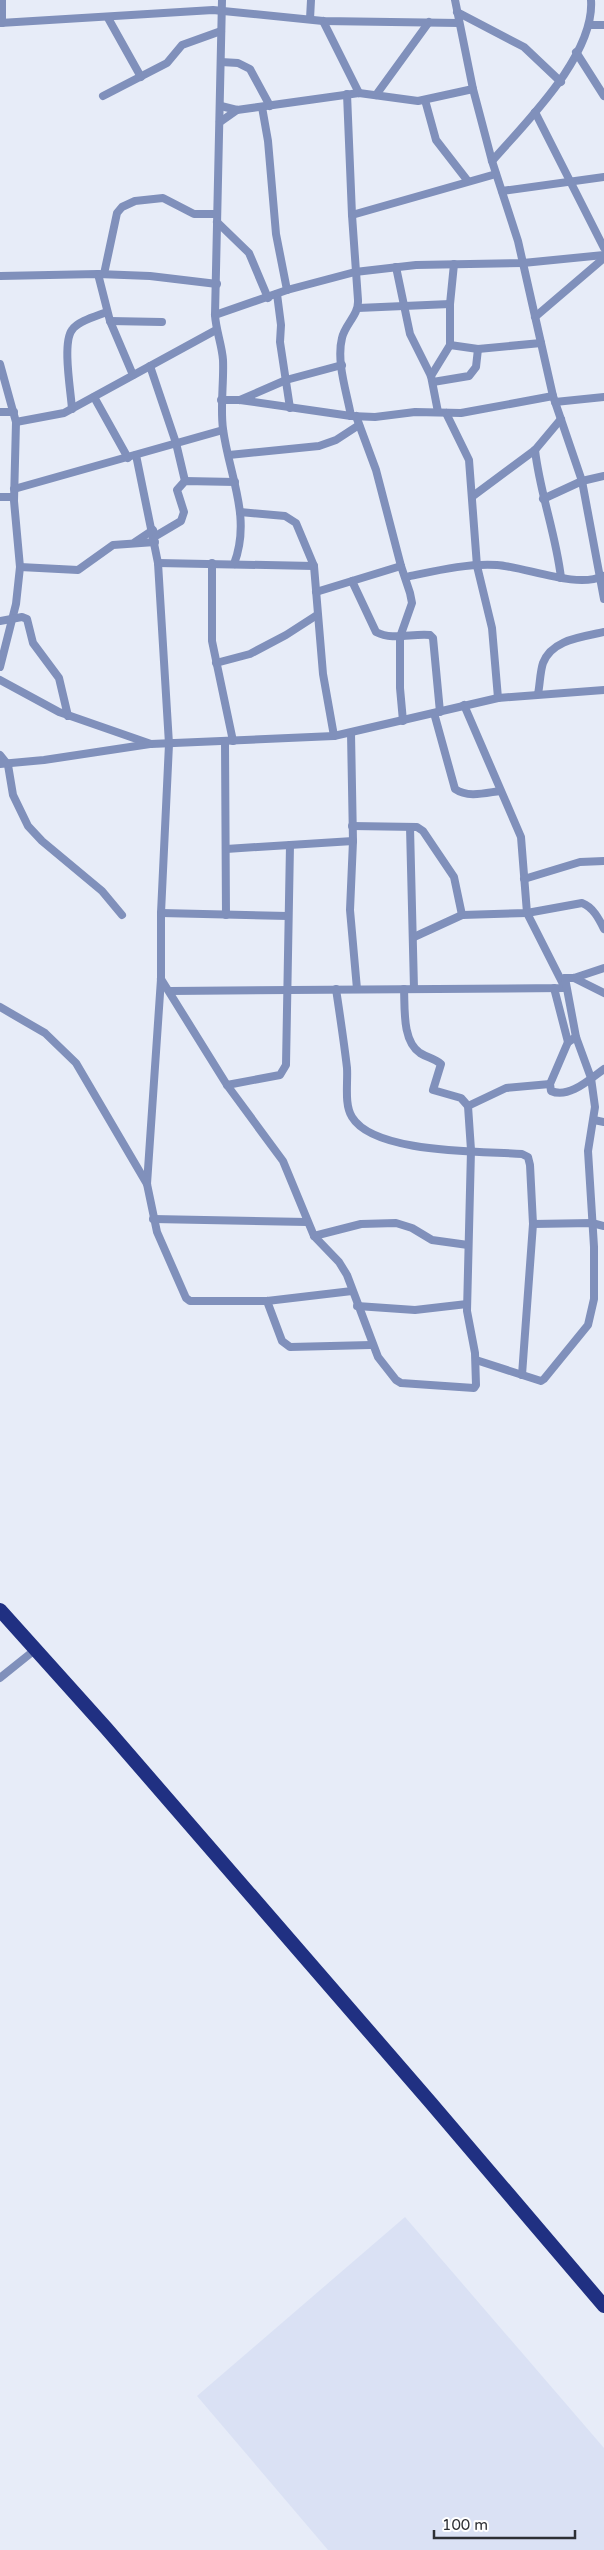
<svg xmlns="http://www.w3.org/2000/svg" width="604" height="2550" font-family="'Varela Round',sans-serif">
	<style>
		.built { fill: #dae1f4 }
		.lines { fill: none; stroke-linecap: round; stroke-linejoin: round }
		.minor { stroke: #8090bb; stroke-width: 8 }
		.trunk { stroke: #203082; stroke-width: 14 }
	</style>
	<rect width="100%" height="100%" fill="#e7ecf8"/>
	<!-- built -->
	<polygon class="built" points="405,2217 604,2448 604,2550 328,2550 197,2396"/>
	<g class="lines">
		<!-- minor -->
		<g class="minor">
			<path d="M222 0 215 315C216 331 222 345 223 360 224 383 220 406 223 429 229 475 252 517 234 564"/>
			<polyline points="455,0 473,89 492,161 518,241 553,396 582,481 604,599"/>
			<polyline points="457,12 524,47 561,82"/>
			<polyline points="108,18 141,77"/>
			<polyline points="310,19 311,0"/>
			<polyline points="323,21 359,93"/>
			<polyline points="0,23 213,10 323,21 459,23"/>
			<polyline points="2,23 2,0"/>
			<polyline points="590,25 604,25"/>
			<polyline points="576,52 604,96"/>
			<polyline points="221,62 238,63 250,69 270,106"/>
			<path d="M347 94 352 215 358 300C359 315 345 324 342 338 336 362 347 393 351 416"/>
			<polyline points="376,95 429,22"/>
			<polyline points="103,96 167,63 182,45 221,31"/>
			<polyline points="425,100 436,140 467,180"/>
			<polyline points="221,106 237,110 359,93 418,101 473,89"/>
			<polyline points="262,107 268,141 276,234 287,290"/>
			<polyline points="535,112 604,248"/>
			<polyline points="220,122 237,110"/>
			<path d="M492 161C526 122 595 55 591 0"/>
			<polyline points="502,191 604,177"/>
			<polyline points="352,215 496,174"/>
			<polyline points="217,222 249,253 268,298"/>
			<polyline points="396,267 410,334 431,376 438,412"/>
			<polyline points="98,274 110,321 133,375"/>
			<polyline points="104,274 117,213 122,207 135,201 163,198 194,214 217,214"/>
			<polyline points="0,276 98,274 150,276 217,284"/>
			<polyline points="277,294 281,325 280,342 290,408"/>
			<polyline points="358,308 450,304"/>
			<polyline points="215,315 287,290 355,272 416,265 523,263 604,255"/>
			<polyline points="535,317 604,258"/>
			<polyline points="110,321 162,322"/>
			<polyline points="450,345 478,349 541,343"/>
			<polyline points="0,364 16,422 14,501 20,567 16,604 0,667"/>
			<polyline points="150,366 176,443 185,481"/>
			<polyline points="431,376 450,345 450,304 454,264"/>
			<polyline points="433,382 469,376 476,367 478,349"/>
			<polyline points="94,397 128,458"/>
			<polyline points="221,400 240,400 351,416 375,417 415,412 461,413 553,396"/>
			<polyline points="240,400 286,380 342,365"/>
			<polyline points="555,402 604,397"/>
			<path d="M72 409C71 392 62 343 72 330 78 321 97 316 107 312"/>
			<polyline points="0,412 14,412"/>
			<polyline points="446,413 469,460 477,566 492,628 498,698"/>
			<polyline points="356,416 376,470 401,566 410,593 412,603 400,637 400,688 403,721"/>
			<polyline points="16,422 64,413 216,330"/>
			<path d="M535 450C540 494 556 534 561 578"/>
			<polyline points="136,455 158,563 169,744 161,913 161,979 147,1184 157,1232 186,1298 190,1301 267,1301 352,1291"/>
			<polyline points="229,455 319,446 336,440 359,425"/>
			<polyline points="14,489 223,430"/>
			<polyline points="473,496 535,450 561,419"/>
			<polyline points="0,497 14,497"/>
			<polyline points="543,499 582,481 604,476"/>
			<polyline points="240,512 285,516 296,523 314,566 323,674 334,736"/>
			<polyline points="154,537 181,521 184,512 177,490 185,481 235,482"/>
			<polyline points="135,542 153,530"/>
			<polyline points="158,563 314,566"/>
			<polyline points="212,563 212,641 233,741"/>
			<polyline points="20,567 78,570 113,545 155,542"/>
			<path d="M406 577C435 571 467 563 497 565 526 567 577 589 603 576"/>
			<path d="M352 581 376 632C393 641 412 633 430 635L433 638 440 712"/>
			<polyline points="316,592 401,566"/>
			<polyline points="0,621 22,617 27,619 33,643 59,678 68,716"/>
			<polyline points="216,663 250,654 286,635 317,615"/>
			<polyline points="0,680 59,712 151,744 334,736 498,698 604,690"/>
			<path d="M538 694C540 684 540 672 543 663 552 639 583 637 604 632"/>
			<polyline points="464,705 521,837 527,913 564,986"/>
			<path d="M434 713 455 789C468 798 485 793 500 791"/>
			<polyline points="351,733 353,841 350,910 357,989"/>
			<polyline points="225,742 226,915"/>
			<polyline points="0,755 8,765 13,795 28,826 42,841 102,891 122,915"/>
			<polyline points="0,764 44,760 150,744"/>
			<polyline points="352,826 417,827 423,831 454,877 462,915"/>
			<polyline points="410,827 414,989"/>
			<polyline points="226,849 353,841"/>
			<polyline points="524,879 580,862 604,861"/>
			<polyline points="161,913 288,916"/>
			<path d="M414 937 462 915 527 913 582 903C593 907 599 919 604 929"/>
			<polyline points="574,978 604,993"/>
			<path d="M161 979 227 1085 283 1161 314 1236 339 1262 347 1275 378 1357 396 1380 401 1383 474 1388 476 1385 475 1353 467 1311 471 1150 468 1106 461 1098 433 1090 441 1064C434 1058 428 1058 420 1053 402 1041 405 1008 404 989"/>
			<polyline points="554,988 568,1042"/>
			<path d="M336 989C340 1016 344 1042 347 1068 348 1083 344 1104 352 1117 374 1154 483 1151 522 1154L528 1157 530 1165 533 1224 592 1223 604 1226"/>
			<polyline points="170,991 565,988 565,978 574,978 604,968"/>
			<polyline points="0,1007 45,1033 76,1063 147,1184"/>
			<path d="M576 1037 568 1042 550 1084 551 1091C569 1099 590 1079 604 1069"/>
			<polyline points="227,1085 280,1075 286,1065 290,845"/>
			<polyline points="468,1106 506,1088 550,1084"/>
			<polyline points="594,1120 604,1122"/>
			<polyline points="153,1219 307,1222"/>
			<polyline points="314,1236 361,1224 396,1223 412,1228 432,1240 468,1245"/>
			<polyline points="267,1301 282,1341 290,1347 371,1345"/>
			<polyline points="357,1306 415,1310 467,1304"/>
			<polyline points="476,1360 541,1381 544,1379 588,1325 594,1299 594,1247 588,1151 595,1107 591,1078 576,1037 565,978"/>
			<polyline points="522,1375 533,1224"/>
			<polyline points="0,1678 36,1649"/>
		</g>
		<!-- trunk -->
		<polyline class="trunk" points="0,1610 106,1728 431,2103 604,2306"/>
	</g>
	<!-- scale -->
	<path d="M434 2530v8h141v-8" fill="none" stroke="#2d2f34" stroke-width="2.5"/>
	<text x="442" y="2530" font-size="15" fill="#2d2f34" stroke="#ffffff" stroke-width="4" paint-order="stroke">100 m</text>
</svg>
